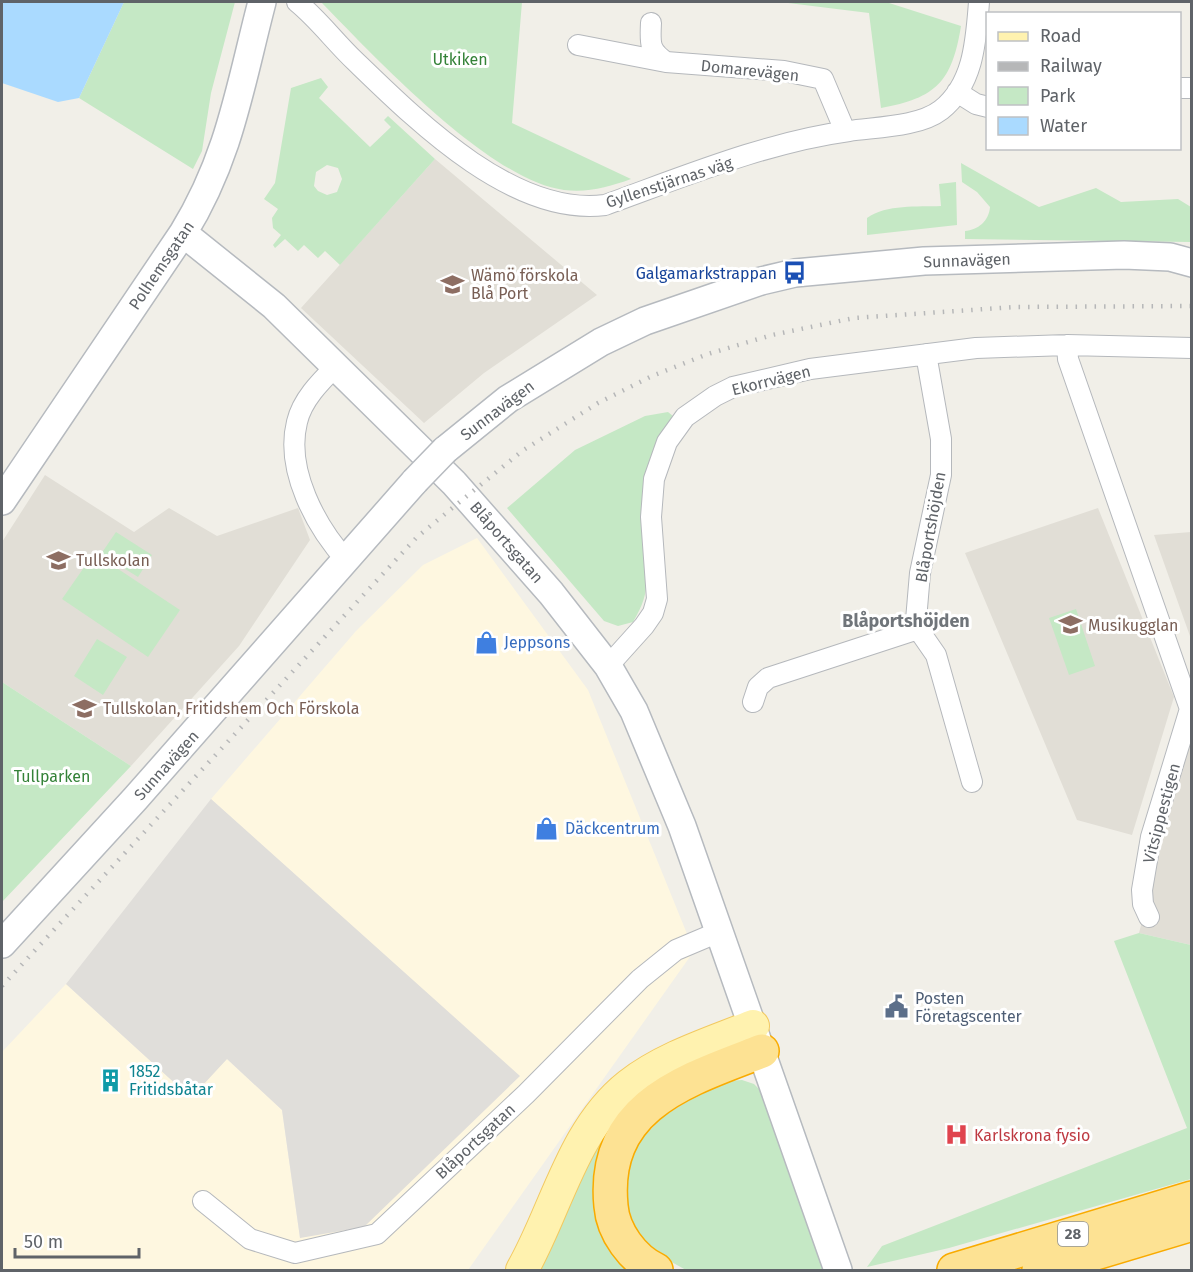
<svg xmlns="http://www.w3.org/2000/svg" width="1193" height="1272" font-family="'Fira Sans',sans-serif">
	<rect width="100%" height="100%" fill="#f1efe8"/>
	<!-- commercial -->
	<path fill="#fef7e0" d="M477 538 588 690 694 951 468 1270H2V1052L66 984 190 1097 227 1059 282 1110 300 1238 519 1076 211 799 356 631 423 565Z"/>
	<!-- industrial -->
	<path fill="#e0deda" d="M211 799 520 1076 364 1227 300 1238 282 1110 227 1059 191 1098 66 984Z"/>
	<!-- education -->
	<path fill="#e1ded6" d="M435 159 597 295 484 373 424 423 301 308Z
		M45 475 134 532 169 508 217 536 298 508 310 540 239 646 131 766 2 682V542Z
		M1098 508 1174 697 1132 835 1077 820 965 553Z
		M1191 532H1192L1191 639 1154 535Z
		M1191 729V945L1139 933Z"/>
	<!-- green -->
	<path fill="#c5e8c5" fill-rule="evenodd" d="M124 2H235L211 93 202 151 193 169 79 98Z
		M321 2H522L512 123 631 179C609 187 588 193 564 190 490 181 373 55 321 2Z
		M780 2H886L961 26C952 82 936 98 881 108L869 13Z
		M321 78 328 87 319 98 370 147 391 127 384 120 388 116 435 159 340 265 325 251 318 258 304 245 298 251 285 239 275 248 273 245 281 235 273 228 272 218 278 209 264 199 275 183 291 88ZM327 165 338 168 342 179 337 192 327 195 318 191 314 186 316 172Z
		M961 163 1039 207 1096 188 1121 202 1178 199 1191 207V242L965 239V231C978 230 989 221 990 207L977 192 962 182Z
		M956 182 957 225 867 235V218C887 204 917 207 941 206L939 184Z
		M668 412 673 416C641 459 639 499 644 552 647 583 650 593 633 622L618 626 604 621 507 508 575 450 645 416Z
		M116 532 152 555 138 577 101 554Z
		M94 553 180 610 148 657 62 599Z
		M1076 609 1095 666 1069 675 1049 618Z
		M97 639 127 657 103 695 74 676Z
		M2 682 131 766 2 902Z
		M1139 933 1191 945V1179L949 1248 867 1267 882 1246 1187 1128 1114 941Z
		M692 1068C679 1084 597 1175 595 1185 589 1221 611 1245 632 1270H532L596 1134Z
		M742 1080 754 1084 762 1092 823 1270H686L648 1249 624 1212 629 1158 642 1138 664 1116 699 1094 729 1081Z"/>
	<!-- water -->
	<path fill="#aadaff" d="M2 2H124L79 98 58 102 2 83Z"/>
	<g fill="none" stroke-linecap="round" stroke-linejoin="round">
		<defs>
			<path id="street" d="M297 2C318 19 335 42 355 61 416 120 513 217 605 205 683 177 767 142 849 131 876 127 919 127 941 110 974 84 976 40 979 2
				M651 23C650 44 649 50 666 62L784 71 823 79 845 131
				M578 45 666 62
				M1180 88H1192
				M957 92 976 104 988 107
				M1067 345 1068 359 1190 709 1151 837 1142 890 1143 904 1149 917
				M926 354 941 439V475L920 573 916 620 918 629 936 655 972 782
				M336 366C320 382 302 400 297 422 285 470 316 527 347 561
				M608 666 644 626 653 613 657 599 651 517 654 479 667 442 685 417 715 396 733 387 810 369 976 348 1067 345 1192 348
				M753 702 758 687 768 678 918 629
				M203 1201 250 1239 295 1253 377 1234 526 1094 640 979 676 950 721 931"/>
			<path id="secondary" d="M183 233 274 306 454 483 551 593 608 666 634 711 682 826 838 1270
				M445 450 508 399 601 342 645 321 761 281 795 273 924 261 1124 255 1170 257 1192 263
				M2 501 183 233C230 157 240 86 262 2
				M2 944 135 799 415 481"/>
			<path id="primary" d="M522 1270C556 1211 572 1130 629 1085 665 1057 711 1043 753 1026"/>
			<path id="highway" d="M656 1270C633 1259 613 1232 611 1206 601 1105 687 1080 762 1051
				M954 1270 1192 1198
				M1039 1270 1192 1224"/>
		</defs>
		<!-- street casing -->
		<use href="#street" stroke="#b5b8bc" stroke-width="22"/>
		<!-- secondary casing -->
		<use href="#secondary" stroke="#b6babf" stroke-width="30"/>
		<!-- primary casing -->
		<use href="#primary" stroke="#f2c960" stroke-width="34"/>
		<!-- highway casing -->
		<use href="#highway" stroke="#f9ab00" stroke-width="36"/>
		<!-- street -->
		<use href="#street" stroke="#fff" stroke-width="20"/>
		<!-- secondary -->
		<use href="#secondary" stroke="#fff" stroke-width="27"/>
		<!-- primary -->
		<use href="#primary" stroke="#fff2af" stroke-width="32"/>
		<!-- highway -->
		<use href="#highway" stroke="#fde293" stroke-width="33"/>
		<!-- rail -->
		<path stroke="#b6b7b8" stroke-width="4.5" stroke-dasharray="1.5 8" stroke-linecap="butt" d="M2 986 417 537 522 451 598 403 652 376 708 354 772 335 854 318 1015 307 1192 306"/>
		<defs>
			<path id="secondary-bridge" d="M415 481 445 450"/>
		</defs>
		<!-- secondary-bridge casing -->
		<use href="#secondary-bridge" stroke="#b6babf" stroke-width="30" stroke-linecap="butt"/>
		<!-- secondary-bridge -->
		<use href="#secondary-bridge" stroke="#fff" stroke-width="27"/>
	</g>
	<!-- icons -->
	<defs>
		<symbol id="bus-bare" viewBox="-9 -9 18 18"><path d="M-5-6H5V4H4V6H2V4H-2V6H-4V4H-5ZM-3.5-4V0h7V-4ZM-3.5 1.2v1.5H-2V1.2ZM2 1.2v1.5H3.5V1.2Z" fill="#1a4fb4" stroke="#fff" stroke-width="2.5" paint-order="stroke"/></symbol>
		<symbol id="school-bare" viewBox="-9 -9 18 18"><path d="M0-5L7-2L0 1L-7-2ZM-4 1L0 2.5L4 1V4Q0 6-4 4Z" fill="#8d6e63" stroke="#fff" stroke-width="2.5" paint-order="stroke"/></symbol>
		<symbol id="shop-bare" viewBox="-9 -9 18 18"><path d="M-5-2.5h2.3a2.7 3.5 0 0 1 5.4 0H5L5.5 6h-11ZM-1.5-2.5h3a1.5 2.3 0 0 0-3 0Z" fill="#3f7fe0" stroke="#fff" stroke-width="2.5" paint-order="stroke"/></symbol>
		<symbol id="civic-bare" viewBox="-9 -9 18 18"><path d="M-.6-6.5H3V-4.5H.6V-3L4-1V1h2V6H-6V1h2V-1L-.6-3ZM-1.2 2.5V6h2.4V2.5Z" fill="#5c6f8a" stroke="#fff" stroke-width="2.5" paint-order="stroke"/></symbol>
		<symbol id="building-bare" viewBox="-9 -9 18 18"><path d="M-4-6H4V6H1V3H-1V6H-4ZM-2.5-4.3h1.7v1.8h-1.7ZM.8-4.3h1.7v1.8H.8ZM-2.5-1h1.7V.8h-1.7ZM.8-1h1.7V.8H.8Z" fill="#0f9aa8" stroke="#fff" stroke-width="2.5" paint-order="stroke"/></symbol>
		<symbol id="hospital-bare" viewBox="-9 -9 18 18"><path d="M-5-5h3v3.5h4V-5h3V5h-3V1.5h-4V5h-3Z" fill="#e0444e" stroke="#fff" stroke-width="2.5" paint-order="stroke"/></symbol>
	</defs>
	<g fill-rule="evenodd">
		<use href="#bus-bare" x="778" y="256" width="33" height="33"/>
		<use href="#school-bare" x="436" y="268" width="33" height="33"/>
		<use href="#school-bare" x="42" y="544" width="33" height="33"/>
		<use href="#school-bare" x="1054" y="608" width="33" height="33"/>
		<use href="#shop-bare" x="470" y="626" width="33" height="33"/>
		<use href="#school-bare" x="68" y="692" width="33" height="33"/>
		<use href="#shop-bare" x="530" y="812" width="33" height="33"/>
		<use href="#civic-bare" x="880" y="990" width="33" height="33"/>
		<use href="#building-bare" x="94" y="1064" width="33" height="33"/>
		<use href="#hospital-bare" x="940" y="1118" width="33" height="33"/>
	</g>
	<g text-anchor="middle" stroke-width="6" stroke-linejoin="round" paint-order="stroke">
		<!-- shield labels -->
		<rect fill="#fff" stroke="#8f9295" stroke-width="1.5" x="1058" y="1222" width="30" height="24" rx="4.5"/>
		<g font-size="15" font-weight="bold" fill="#5f6368">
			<text x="1073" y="1239">28</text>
		</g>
		<!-- park labels -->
		<g font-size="16" fill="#348238" stroke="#fff">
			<text x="460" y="65">Utkiken</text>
			<text x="52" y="782">Tullparken</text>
		</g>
		<!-- street labels -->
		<g font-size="16" fill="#5f6368" stroke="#fff">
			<text transform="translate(750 70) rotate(6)" y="6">Domarevägen</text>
			<text transform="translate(669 182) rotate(-18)" y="6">Gyllenstjärnas väg</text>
			<text transform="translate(967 260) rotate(-2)" y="6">Sunnavägen</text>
			<text transform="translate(161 265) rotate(-56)" y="6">Polhemsgatan</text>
			<text transform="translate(771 380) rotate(-14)" y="6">Ekorrvägen</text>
			<text transform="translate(497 410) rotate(-37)" y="6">Sunnavägen</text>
			<text transform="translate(930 527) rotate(-80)" y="6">Blåportshöjden</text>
			<text transform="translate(507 542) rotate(49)" y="6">Blåportsgatan</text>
			<text transform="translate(166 765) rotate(-48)" y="6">Sunnavägen</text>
			<text transform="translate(1161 813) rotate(-75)" y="6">Vitsippestigen</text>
			<text transform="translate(475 1141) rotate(-43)" y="6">Blåportsgatan</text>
		</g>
		<!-- transit labels -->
		<g font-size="16" fill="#164399" stroke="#fff" text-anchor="end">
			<text x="777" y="279">Galgamarkstrappan</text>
		</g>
		<!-- education labels -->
		<g font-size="16" fill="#785e54" stroke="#fff" text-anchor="start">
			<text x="471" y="281">Wämö förskola<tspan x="471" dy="18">Blå Port</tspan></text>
			<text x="76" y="566">Tullskolan</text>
			<text x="1088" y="631">Musikugglan</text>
			<text x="103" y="714">Tullskolan, Fritidshem Och Förskola</text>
		</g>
		<!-- shop labels -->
		<g font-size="16" fill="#366cbe" stroke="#fff" text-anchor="start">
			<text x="504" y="648">Jeppsons</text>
			<text x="565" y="834">Däckcentrum</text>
		</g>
		<!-- service labels -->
		<g font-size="16" fill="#4e5e75" stroke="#fff" text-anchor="start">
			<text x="915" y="1004">Posten<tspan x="915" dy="18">Företagscenter</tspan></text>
		</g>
		<!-- culture labels -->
		<g font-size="16" fill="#0d838f" stroke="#fff" text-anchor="start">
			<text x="129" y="1077">1852<tspan x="129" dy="18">Fritidsbåtar</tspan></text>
		</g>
		<!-- health labels -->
		<g font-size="16" fill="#be3a42" stroke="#fff" text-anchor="start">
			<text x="974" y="1141">Karlskrona fysio</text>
		</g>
		<!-- neighbourhood labels -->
		<g font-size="18" font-weight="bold" fill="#70757a" stroke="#fff">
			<text x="906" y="627">Blåportshöjden</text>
		</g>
	</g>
	<!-- border -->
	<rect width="1193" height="1272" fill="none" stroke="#5f6368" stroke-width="6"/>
	<!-- legend -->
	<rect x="986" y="12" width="195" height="138" fill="#ffffff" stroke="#bfc1c3" stroke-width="1.5"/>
	<rect x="998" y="32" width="30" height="9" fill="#fff2af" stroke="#bfc1c3" stroke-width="1.5"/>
	<text x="1040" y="42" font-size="18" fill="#5f6368">Road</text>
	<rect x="998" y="62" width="30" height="9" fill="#b6b7b8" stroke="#bfc1c3" stroke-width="1.5"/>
	<text x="1040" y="72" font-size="18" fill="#5f6368">Railway</text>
	<rect x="998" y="87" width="30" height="18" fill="#c5e8c5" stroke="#bfc1c3" stroke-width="1.5"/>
	<text x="1040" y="102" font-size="18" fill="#5f6368">Park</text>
	<rect x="998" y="117" width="30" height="18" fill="#aadaff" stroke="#bfc1c3" stroke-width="1.5"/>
	<text x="1040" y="132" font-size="18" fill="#5f6368">Water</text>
	<!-- scale -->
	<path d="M15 1248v9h124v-9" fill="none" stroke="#5f6368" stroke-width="3"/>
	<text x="24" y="1248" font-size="18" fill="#5f6368" stroke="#ffffff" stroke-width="4.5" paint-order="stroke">50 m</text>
</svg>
